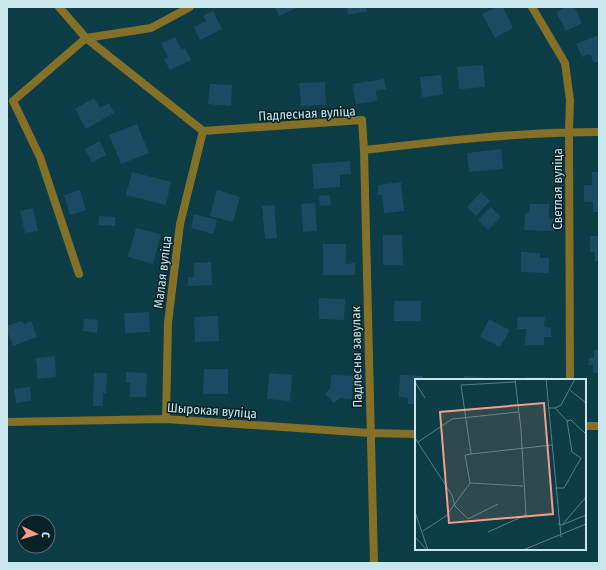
<svg xmlns="http://www.w3.org/2000/svg" width="606" height="570" font-family="'Fira Sans Condensed',sans-serif">
	<rect width="100%" height="100%" fill="#0c3c45"/>
	<!-- building -->
	<path fill="#1b4b62" d="M275 7H299L279 16Z
		M347 7H366L367 11 348 15Z
		M496 7H503L513 28 495 38 482 14Z
		M566 7H574L582 23 566 31 556 12Z
		M213 11 222 29 200 40 194 27 206 21 203 16Z
		M599 35V61L594 63 590 54 582 57 576 44Z
		M175 37 181 49 185 48 191 60 170 70 164 59 168 57 161 43Z
		M483 65 485 87 459 89 457 67Z
		M441 75 443 95 422 97 420 77Z
		M384 79 386 89 376 91 377 101 356 104 352 84Z
		M325 82 326 105 301 106 299 83Z
		M210 84 232 85 231 106 208 104Z
		M94 98 100 108 109 103 114 113 86 129 75 109Z
		M137 124 149 153 121 164 109 135Z
		M100 141 106 155 92 162 85 149Z
		M501 149 503 169 469 172 467 153Z
		M350 161 351 174 340 175V187L314 189 312 164Z
		M132 172 171 182 166 205 126 195Z
		M592 172H599V212H593V202H584V185H592Z
		M401 182 404 211 384 213 382 195H378V185Z
		M80 190 86 210 70 215 64 195Z
		M217 190 240 197 233 222 210 216Z
		M481 192 490 201 476 216 467 207Z
		M330 195 331 205 320 206 319 196Z
		M315 203 317 231 303 232 301 204Z
		M530 204H549V219H555L554 231 524 230 525 213H529Z
		M274 205 277 238 265 239 262 206Z
		M491 207 501 217 488 230 478 220Z
		M33 208 38 231 25 233 20 211Z
		M194 214 217 220 213 234 191 228Z
		M99 216 115 217V226L98 225Z
		M136 228 161 234 153 264 128 257Z
		M383 235H402L403 265H383Z
		M590 236H599V261H595V252H590Z
		M323 244H346V264L355 263V275H323Z
		M521 252 540 253V258H549V273L521 272Z
		M211 262 212 285 188 286V277H194V263Z
		M319 298 345 299 344 320 319 319Z
		M394 301H421V321H394Z
		M149 312 150 332 125 333 124 313Z
		M218 316 219 341 195 342 194 317Z
		M518 317H545L544 327 551 328V337H544V345H525L526 329H517Z
		M84 319 98 320 97 333 83 331Z
		M489 319 510 330 500 347 480 337Z
		M22 321 24 324 31 321 37 337 13 346 7 331V326Z
		M594 350H599V373H593V365H588L589 358H594Z
		M55 356 56 377 38 379 36 358Z
		M204 369H228V394H203Z
		M126 372 147 373 146 397H130V383H126Z
		M94 373H107L106 393H103V406H93Z
		M269 373 292 375 290 401 267 399Z
		M331 375 356 376V387H352V399L340 398 334 403 325 394 330 389Z
		M400 375 423 376V380H416V404H408V398L399 397Z
		M464 376 483 377V380H464Z
		M526 377H547V380H526Z
		M30 387 31 401 16 403 14 389Z"/>
	<g fill="none" stroke-linecap="round" stroke-linejoin="round">
		<!-- minor -->
		<path stroke="#857027" stroke-width="8" d="M59 7 86 38 203 131 362 120 364 150C442 141 520 132 599 132
			M532 7 565 63 570 100 569 132 570 380
			M364 150 374 563
			M79 274 40 157 13 101 86 38 151 28 190 7
			M166 419 168 323 180 224 203 131
			M7 422 166 419 370 433 416 434
			M585 426H599"/>
	</g>
	<g text-anchor="middle" stroke-width="3" stroke-linejoin="round" paint-order="stroke">
		<!-- street labels -->
		<g font-size="13" fill="#c8e5ec" stroke="#072126">
			<text transform="translate(307 113) rotate(-3)" y="5">Падлесная вуліца</text>
			<text transform="translate(557 189) rotate(-90)" y="5">Светлая вуліца</text>
			<text transform="translate(162 272) rotate(-83)" y="5">Малая вуліца</text>
			<text transform="translate(356 357) rotate(-91)" y="5">Падлесны завулак</text>
			<text transform="translate(212 410) rotate(4)" y="5">Шырокая вуліца</text>
		</g>
	</g>
	<!-- overview -->
	<g transform="translate(415 379)">
		<rect width="171" height="171" fill="#0c3c45"/>
		<path fill="none" stroke="#578088" stroke-width="1" d="M131 0 146 158M0 3 10 19M155 11 171 24M134 29H140L152 42 156 41 171 55M140 29 146 26 160 0M0 59 37 116 40 127 53 140 83 125M3 63 37 40 103 33M56 75 137 66M55 104 108 107M140 109H149L166 79 157 73 152 42M0 133 13 171M143 145 147 146 171 118M147 146 171 136M8 152 31 137 55 104 50 76 56 75 46 6 100 3M73 153 111 136 106 51 100 0M0 158 12 171M108 171 171 145"/>
		<path fill="#f49d8b" fill-opacity="0.15" stroke="#f49d8b" stroke-width="2" d="M129 24 138 135 34 144 25 33Z"/>
		<rect width="171" height="171" fill="none" stroke="#c8e5ec" stroke-width="2"/>
	</g>
	<!-- border -->
	<rect width="606" height="570" fill="none" stroke="#c8e5ec" stroke-width="16"/>
	<!-- north arrow -->
	<g transform="translate(36 534) rotate(95)"><circle r="19" fill="#072126" stroke="#546f75"/>
	<path d="M0-3L7 15L0 10L-7 15Z" fill="#f49d8b"/>
	<text y="-6" font-size="11" font-weight="bold" text-anchor="middle" fill="#c8e5ec">С</text>
	</g>
</svg>
